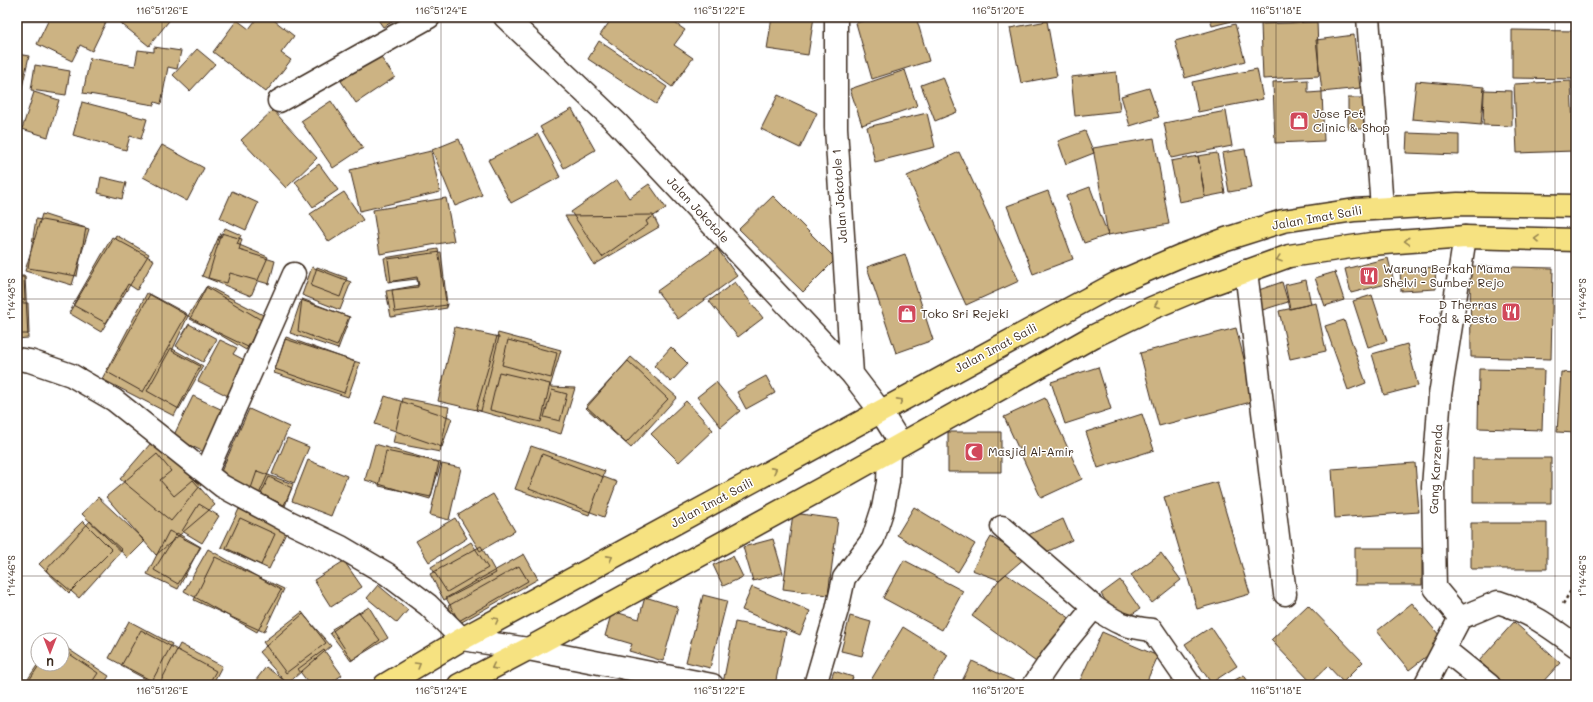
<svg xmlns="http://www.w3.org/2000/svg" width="1593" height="702" font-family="Mali,sans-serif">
	<rect width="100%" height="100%" fill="#fff"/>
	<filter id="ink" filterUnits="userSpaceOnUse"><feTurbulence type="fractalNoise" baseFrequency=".025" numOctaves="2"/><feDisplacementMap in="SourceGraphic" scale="8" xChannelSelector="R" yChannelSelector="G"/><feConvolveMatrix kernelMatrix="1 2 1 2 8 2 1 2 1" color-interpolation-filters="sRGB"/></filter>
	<g filter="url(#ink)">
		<!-- building -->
		<path fill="#ccb383" stroke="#3b2a1e" d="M50 17H96L106 22 92 51 80 45 72 61 37 44Z
			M113 17H172L149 46Z
			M258 17H270L294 36 281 53 291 60 266 92 213 52 237 20 249 29Z
			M376 17H388L392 22 383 27Z
			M613 17H666L685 30 674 45 693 58 672 87 600 35Z
			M772 17H814L808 55 767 49Z
			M875 17H916L929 61 872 79 856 23Z
			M966 17H1013L1014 19 966 21Z
			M1210 17H1248L1212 26Z
			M1047 21 1057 76 1021 83 1010 28Z
			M1317 22 1319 76 1263 79 1261 24Z
			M1235 24 1245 61 1185 78 1175 41Z
			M1512 30 1576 31V79L1512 78Z
			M1354 35 1360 88 1322 92 1316 40Z
			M599 41 667 87 656 104 588 59Z
			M154 47 181 51 177 69 168 67 161 104 155 102 154 105 83 93 90 58 135 66 138 50 154 52Z
			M197 49 215 64 190 91 173 75Z
			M17 54 29 56 17 110Z
			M379 55 395 77 356 103 341 81Z
			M35 65 70 71 66 95 31 90Z
			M1257 69 1263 99 1198 112 1192 82Z
			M905 70 917 106 862 125 850 89Z
			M1116 72 1120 111 1075 116 1071 77Z
			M943 77 957 112 935 121 921 85Z
			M1308 80V93L1322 92 1324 141 1275 143 1273 82Z
			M1416 81 1484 87 1481 125 1412 119Z
			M1571 81 1574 151 1517 153 1514 84Z
			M1149 88 1159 117 1130 126 1121 96Z
			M1484 90 1512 91V126L1483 125Z
			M34 92 59 100 48 137 22 129Z
			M778 95 817 113 800 148 761 129Z
			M1348 98H1368L1369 129H1348Z
			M331 101 363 148 333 168 301 121Z
			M82 102 147 119 141 139 130 136 126 150 73 135Z
			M572 109 595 150 564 168 540 127Z
			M273 110 317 158 286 188 241 140Z
			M1226 111 1232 146 1171 158 1164 123Z
			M927 113 935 147 875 162 867 127Z
			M1085 131 1094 153 1066 164 1058 141Z
			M1407 133 1459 135V155L1406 153Z
			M538 134 560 177 511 203 488 160Z
			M1154 138 1169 224 1108 235 1093 148Z
			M459 139 482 195 455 206 432 150Z
			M162 145 204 168 187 201 143 177Z
			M1245 149 1252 188 1229 192 1222 153Z
			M431 151 440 192 360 211 350 170Z
			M959 152 1019 281 966 305 907 176Z
			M1217 153 1225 193 1205 197 1198 156Z
			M1198 156 1205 197 1179 202 1171 161Z
			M319 164 338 190 313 207 295 182Z
			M101 177 126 183 122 199 98 193Z
			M617 180 629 198 649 184 666 208 646 221 648 225 602 257 571 212Z
			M1090 187 1108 235 1084 243 1066 196Z
			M232 191 258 203 246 230 220 218Z
			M1048 191 1073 259 1033 274 1007 206Z
			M344 192 363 220 329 242 310 214Z
			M773 196 836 259 803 292 739 229Z
			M446 198 454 241 380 254 373 210Z
			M42 214 89 229 72 285 25 271Z
			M653 215 659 227 594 265 565 216Z
			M36 219 86 228 77 276 28 268Z
			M225 228 241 235 237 244 268 257 251 296 202 276 219 236 221 237Z
			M221 233 242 239 239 250 275 261 269 284 230 273 227 283 208 278Z
			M116 235 149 254 101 332 69 313Z
			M112 237 154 260 137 290 128 284 106 323 73 305Z
			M717 248 737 276 678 319 657 291Z
			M438 249 447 308 391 317 386 291 419 285 417 277 388 282 384 258Z
			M441 252 447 305 395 312 392 290 418 287 417 279 391 282 388 259Z
			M905 254 933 340 896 353 867 267Z
			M1388 258 1394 282 1351 293 1345 269Z
			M1470 266 1553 268 1551 359 1471 357Z
			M312 267 351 282 340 310 302 295Z
			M317 267 347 278 340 297 311 286Z
			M1435 267 1436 289 1401 291 1400 269Z
			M1335 272 1344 300 1325 306 1315 278Z
			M17 276H25L28 338 17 339Z
			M17 277H24L25 300H17Z
			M1306 280 1311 304 1290 309 1285 285Z
			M735 282 763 318 738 337 709 301Z
			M1282 282 1288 302 1256 312 1250 293Z
			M207 286 269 318 252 349 190 319Z
			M206 287 263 321 246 350 188 316Z
			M147 293 188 316 172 351 200 366 174 416 102 379Z
			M150 294 187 314 143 392 107 372Z
			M1372 295 1387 341 1368 347 1353 301Z
			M302 299 349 317 337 346 298 331Z
			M301 300 350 317 338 349 290 333Z
			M17 303H28L29 334H17Z
			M1316 303 1326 351 1290 359 1279 311Z
			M1344 320 1366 383 1348 390 1325 326Z
			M189 324 217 339 203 362 176 346Z
			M455 327 499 337 481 411 438 401Z
			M1236 328 1255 401 1159 426 1140 353Z
			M498 333 561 350 550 387 575 388 561 434 476 410Z
			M286 337 355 362 344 393 275 369Z
			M285 339 360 363 348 397 274 373Z
			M220 340 237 348 233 354 252 364 234 399 198 381Z
			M508 340 557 353 551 378 502 365Z
			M1407 344 1418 386 1384 395 1372 354Z
			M671 347 688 364 671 382 654 366Z
			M171 348 203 366 179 409 147 391Z
			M631 357 677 397 631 448 586 408Z
			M628 361 668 399 626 443 586 406Z
			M1098 367 1111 409 1065 424 1051 382Z
			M1479 369 1544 370 1542 430 1478 428Z
			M499 372 550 384 541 422 490 410Z
			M1561 372 1576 373V433L1557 432Z
			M766 376 775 393 746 409 737 392Z
			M716 382 740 411 721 427 697 397Z
			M552 390 567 394 560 421 544 417Z
			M193 396 229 413 208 454 173 437Z
			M385 396 452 418 442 447 375 424Z
			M403 398 449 407 440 452 393 443Z
			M1045 398 1082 479 1041 498 1004 417Z
			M686 401 713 430 679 462 651 434Z
			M249 409 289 427 259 494 219 476Z
			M1142 414 1154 450 1098 468 1086 432Z
			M948 432H1001V472H948Z
			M287 438 309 447 294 483 272 474Z
			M151 443 201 485 171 521 120 479Z
			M375 444 441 463 430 499 365 480Z
			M531 446 605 471 589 515 515 489Z
			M386 451 439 462 431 497 379 486Z
			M157 454 171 471 160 480 174 496 193 480 215 505 156 555 106 497Z
			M542 454 617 482 604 517 529 489Z
			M1473 458H1551V503H1473Z
			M308 460 347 476 331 516 292 501Z
			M1415 463 1419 512 1335 518 1332 469Z
			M442 464 461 468 449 520 430 515Z
			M257 471 293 484 284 509 248 497Z
			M269 477 292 488 284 505 261 494Z
			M1217 482 1250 594 1197 609 1164 497Z
			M493 494 515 531 480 551 458 515Z
			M98 497 145 541 128 558 82 514Z
			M199 504 219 516 202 543 182 531Z
			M914 507 975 544 958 572 897 535Z
			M239 509 287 531 269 569 221 547Z
			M793 513 838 519 828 595 783 589Z
			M240 518 275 534 261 565 226 548Z
			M455 518 467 538 429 562 416 541Z
			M1063 519 1072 540 1038 556 1028 535Z
			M83 521 112 550 69 593 39 564Z
			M90 521 122 550 79 598 46 570Z
			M1471 523H1547V569H1471Z
			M169 531 200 547 178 589 147 574Z
			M177 533 201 547 178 584 154 570Z
			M991 537 1026 557 999 580 972 570Z
			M773 539 783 573 753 581 743 547Z
			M471 542 488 568 447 592 431 567Z
			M481 546 496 573 444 600 430 574Z
			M1355 548H1422V585H1355Z
			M208 549 281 590 257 632 184 591Z
			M1161 553 1181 580 1152 603 1131 575Z
			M524 554 538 579 460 623 446 598Z
			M733 556 743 577 723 586 713 565Z
			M215 557 284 589 264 632 194 600Z
			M904 560 963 591 942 630 883 598Z
			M344 561 362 587 331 607 314 580Z
			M519 566 528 581 457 622 448 606Z
			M1006 574 1071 619 1039 664 972 616 999 580Z
			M1120 580 1140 609 1120 622 1101 594Z
			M378 585 408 610 397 623 367 598Z
			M752 587 810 611 800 635 742 610Z
			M703 595 727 601 710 668 686 662Z
			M645 597 678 607 663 661 629 651 632 644 605 636 612 611 639 619Z
			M1412 603 1445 642 1409 670 1377 631Z
			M1308 605 1363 662 1343 682 1328 666 1311 682 1271 640Z
			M369 607 388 638 352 660 332 629Z
			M302 612 326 643 286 673 263 642Z
			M359 612 380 640 351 661 330 633Z
			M303 614 331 646 287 684 259 652Z
			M850 616 871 622 862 656 841 651Z
			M129 621 172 644 152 681 109 658Z
			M735 622 786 632 775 685H735L723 683Z
			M1514 622 1560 663 1540 685H1506L1479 661Z
			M903 627 948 655 930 685H868Z
			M1211 627 1237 666 1211 683 1185 644Z
			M141 630 216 671 208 685H157L121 666Z
			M1102 632 1158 656 1145 685H1078Z
			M180 644 222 666 212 685H163L160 683Z
			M62 645 109 676 103 685H26L40 664H62Z
			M62 649 98 673 90 685H24L38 664H62Z
			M324 650 342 675 328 685H310L298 669Z
			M972 661 1015 681 1012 685H960Z
			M266 667 285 681 282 685H252Z
			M834 671 853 677 850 685H829Z
			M1244 675 1250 685H1226Z"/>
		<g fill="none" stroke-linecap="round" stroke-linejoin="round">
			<defs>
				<path id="minor" d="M505 17 617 123 852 374 881 412 901 444
					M836 17V128L852 374
					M1368 17 1382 208
					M279 101 429 17
					M1246 271 1285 594
					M17 359 30 361 71 375 114 400 222 486 289 522 341 547 387 574 428 605 462 639 528 649 712 685
					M206 473 294 274
					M1002 527 1094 607C1116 623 1125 627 1152 630L1190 685
					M1460 618 1435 588 1433 487 1440 395 1465 237
					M1460 618 1498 602C1530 612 1549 626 1576 646
					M1444 649 1489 685
					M815 685 837 610 844 578 873 539 883 508 888 482 889 451
					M1034 685 1053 657 1094 607
					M1425 685 1460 618"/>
				<path id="major" d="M385 685 462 639 1117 283 1180 256 1226 239 1283 221 1355 210 1458 204 1576 206
					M459 685 528 649 834 482 1094 336 1152 308 1195 290 1289 256 1371 244 1465 237 1576 240"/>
			</defs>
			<!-- minor casing -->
			<use href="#minor" stroke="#3b2a1e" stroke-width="25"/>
			<!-- major casing -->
			<use href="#major" stroke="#3b2a1e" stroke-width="25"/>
			<!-- path -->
			<path stroke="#3b2a1e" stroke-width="2.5" stroke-dasharray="3 3" stroke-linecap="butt" d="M1563 604 1576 582"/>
			<!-- minor -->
			<use href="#minor" stroke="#fff" stroke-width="22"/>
			<!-- major -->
			<use href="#major" stroke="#f6e281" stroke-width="22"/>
		</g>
		<!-- one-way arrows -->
		<defs><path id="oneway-chevron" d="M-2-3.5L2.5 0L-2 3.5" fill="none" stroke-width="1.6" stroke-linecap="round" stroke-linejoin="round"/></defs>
		<g stroke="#988650">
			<use href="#oneway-chevron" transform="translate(1537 239) rotate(-178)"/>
			<use href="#oneway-chevron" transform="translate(1407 241) rotate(176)"/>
			<use href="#oneway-chevron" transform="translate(1279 259) rotate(161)"/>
			<use href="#oneway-chevron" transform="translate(1157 305) rotate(157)"/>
			<use href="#oneway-chevron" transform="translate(900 401) rotate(-29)"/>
			<use href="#oneway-chevron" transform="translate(774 470) rotate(-28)"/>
			<use href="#oneway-chevron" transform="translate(610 558) rotate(-28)"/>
			<use href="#oneway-chevron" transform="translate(496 620) rotate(-28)"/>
			<use href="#oneway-chevron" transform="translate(418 665) rotate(-31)"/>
			<use href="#oneway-chevron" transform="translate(494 667) rotate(153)"/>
		</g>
	</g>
	<!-- ticks -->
	<path fill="none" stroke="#3b2a1e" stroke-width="1" stroke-opacity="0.45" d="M162 17V685M441 17V685M719 17V685M998 17V685M1276 17V685M1555 17V685M17 23H1576M17 299H1576M17 576H1576"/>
	<!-- icons -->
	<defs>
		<symbol id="shop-square" viewBox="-11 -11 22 22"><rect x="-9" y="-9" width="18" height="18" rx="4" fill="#d1495b" stroke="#fff"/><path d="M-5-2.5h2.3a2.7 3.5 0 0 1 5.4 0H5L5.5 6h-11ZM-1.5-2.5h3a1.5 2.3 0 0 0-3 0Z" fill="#fff"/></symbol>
		<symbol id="restaurant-square" viewBox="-11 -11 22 22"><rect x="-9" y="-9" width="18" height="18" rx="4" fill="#d1495b" stroke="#fff"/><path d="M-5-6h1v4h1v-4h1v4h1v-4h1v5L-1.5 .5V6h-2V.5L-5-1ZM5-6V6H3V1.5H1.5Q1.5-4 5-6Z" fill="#fff"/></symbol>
		<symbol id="mosque-square" viewBox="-11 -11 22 22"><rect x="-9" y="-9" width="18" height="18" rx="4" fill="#d1495b" stroke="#fff"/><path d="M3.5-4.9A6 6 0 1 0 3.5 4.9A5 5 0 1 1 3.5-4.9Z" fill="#fff"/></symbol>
	</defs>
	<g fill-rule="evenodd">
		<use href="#shop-square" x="1288" y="110" width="22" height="22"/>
		<use href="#restaurant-square" x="1358" y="265" width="22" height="22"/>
		<use href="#restaurant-square" x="1500" y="301" width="22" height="22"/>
		<use href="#shop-square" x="896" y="303" width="22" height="22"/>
		<use href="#mosque-square" x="963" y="441" width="22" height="22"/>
	</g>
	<g text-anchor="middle" stroke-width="3" stroke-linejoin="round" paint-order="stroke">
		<!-- poi labels -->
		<g font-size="12" fill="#3b2a1e" stroke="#fff" text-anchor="start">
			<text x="1313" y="118">Jose Pet<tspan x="1313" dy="14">Clinic &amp; Shop</tspan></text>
			<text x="1383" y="273">Warung Berkah Mama<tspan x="1383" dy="14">Shelvi - Sumber Rejo</tspan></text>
			<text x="1497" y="309" text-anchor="end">D Therras<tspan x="1497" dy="14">Food &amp; Resto</tspan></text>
			<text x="921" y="318">Toko Sri Rejeki</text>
			<text x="988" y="456">Masjid Al-Amir</text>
		</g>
		<!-- street labels -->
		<g font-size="12" fill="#3b2a1e" stroke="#fff">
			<text transform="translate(840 196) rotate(-94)" y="4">Jalan Jokotole 1</text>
			<text transform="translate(698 210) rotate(47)" y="4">Jalan Jokotole</text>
			<text transform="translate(1317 218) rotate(-10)" y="4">Jalan Imat Saili</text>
			<text transform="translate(996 348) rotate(-28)" y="4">Jalan Imat Saili</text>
			<text transform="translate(1436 469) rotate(-87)" y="4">Gang Karzenda</text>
			<text transform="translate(712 503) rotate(-28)" y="4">Jalan Imat Saili</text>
		</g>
	</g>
	<!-- margin -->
	<rect width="1593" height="702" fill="none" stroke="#fff" stroke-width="44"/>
	<!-- north arrow -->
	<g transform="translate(50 652) rotate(180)"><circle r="19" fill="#ffffff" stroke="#b1aaa5"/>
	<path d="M0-3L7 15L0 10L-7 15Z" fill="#d1495b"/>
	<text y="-6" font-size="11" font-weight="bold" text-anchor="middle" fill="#3b2a1e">U</text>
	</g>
	<rect x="22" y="22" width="1549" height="658" fill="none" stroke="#3b2a1e" stroke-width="1.5"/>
	<g font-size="10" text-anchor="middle" fill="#3b2a1e">
		<text x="162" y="14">116°51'26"E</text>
		<text x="441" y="14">116°51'24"E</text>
		<text x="719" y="14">116°51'22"E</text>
		<text x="998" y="14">116°51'20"E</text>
		<text x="1276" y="14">116°51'18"E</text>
		<text transform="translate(1582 299) rotate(-90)" y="4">1°14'48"S</text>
		<text transform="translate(11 299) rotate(-90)" y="4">1°14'48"S</text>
		<text transform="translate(1582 576) rotate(-90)" y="4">1°14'46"S</text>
		<text transform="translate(11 576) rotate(-90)" y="4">1°14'46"S</text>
		<text x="162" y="694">116°51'26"E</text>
		<text x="441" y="694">116°51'24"E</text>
		<text x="719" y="694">116°51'22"E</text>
		<text x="998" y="694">116°51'20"E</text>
		<text x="1276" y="694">116°51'18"E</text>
	</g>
</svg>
